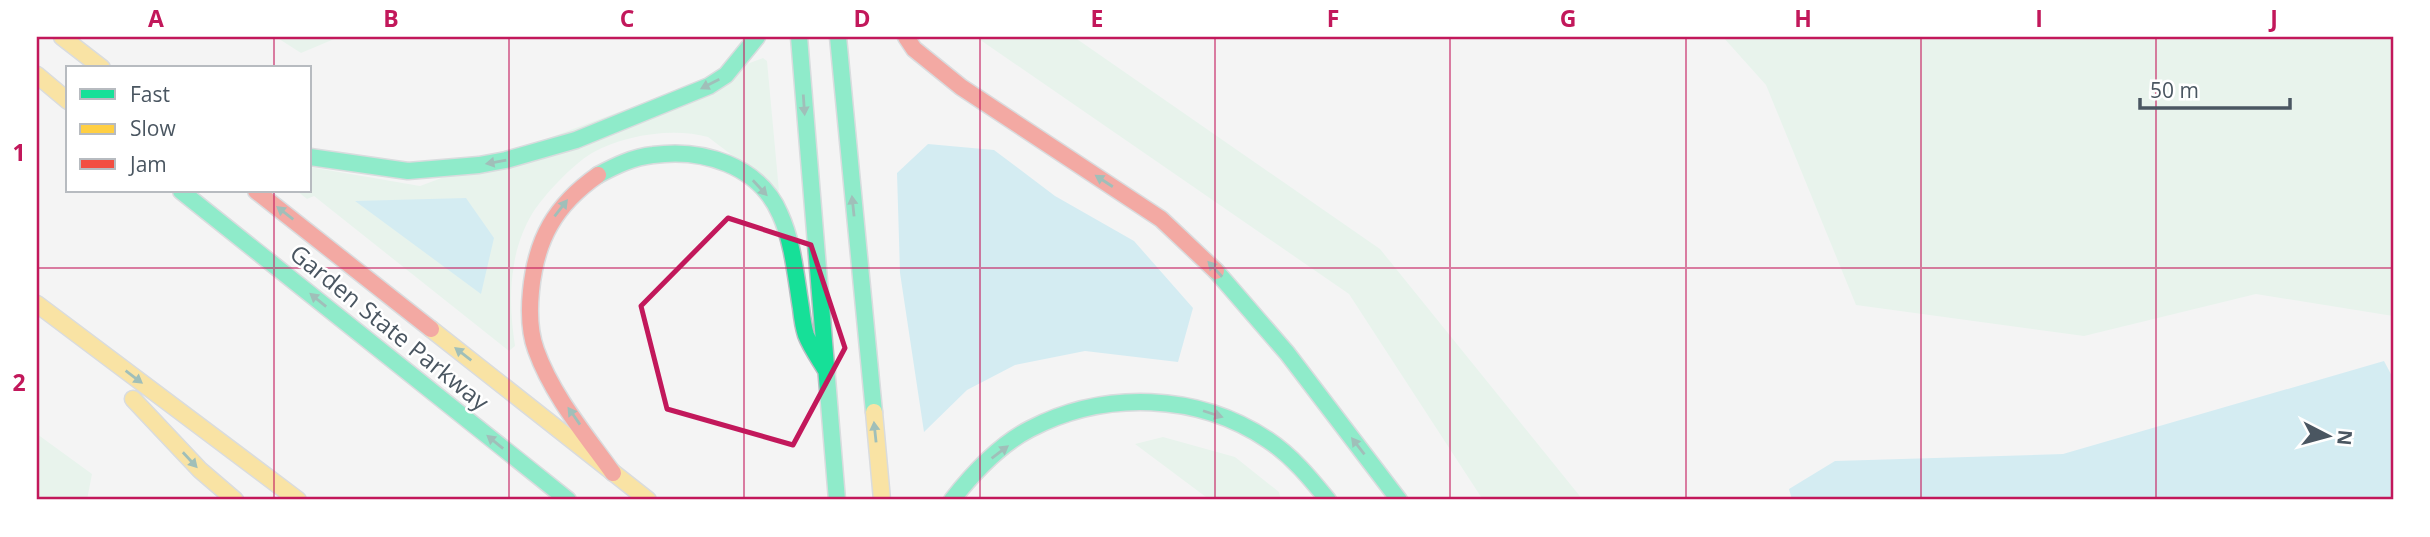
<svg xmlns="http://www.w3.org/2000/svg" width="2430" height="537" font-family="'Open Sans',sans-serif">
	<rect width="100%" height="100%" fill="#f4f4f4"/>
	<!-- green -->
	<path fill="#d9f2e3" d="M276 37H339L301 53Z
		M976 37H1074L1380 249 1583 500H1483L1349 294Z
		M1723 37H2393V316L2256 294 2084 336 1856 305 1766 85Z
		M763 58 767 61 779 191 708 137C673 127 624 135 592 153 572 165 544 195 532 214 523 229 516 249 514 265 509 293 511 318 515 346L509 351 314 196 307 199 297 191H310V167L420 186Z
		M37 434 92 474 87 500H37Z
		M1163 437 1235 457 1279 492 1281 500H1210L1135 444Z"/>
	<!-- water -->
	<path fill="#aee2f0" d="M928 144 994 150 1055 196 1134 241 1193 308 1178 362 1085 351 1015 365 967 390 924 432 900 273 897 173Z
		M466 198 494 238 481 294 355 201Z
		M2384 361 2393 378V500H1792L1789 489 1835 461 2063 454Z"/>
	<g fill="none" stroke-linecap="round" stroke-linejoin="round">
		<defs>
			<path id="fast" d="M799 37 837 500
				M838 37 874 412
				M310 157 408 171 479 165 506 160 576 140 709 86 726 75 757 37
				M598 175C615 166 633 157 653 155 702 148 759 165 780 214 793 242 796 278 801 308 802 317 803 326 806 335 811 348 820 360 827 372
				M181 191 568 500
				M1216 271 1287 353 1399 500
				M952 500C973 473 999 445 1030 429 1105 390 1198 393 1268 440 1292 456 1310 478 1328 500"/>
			<path id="slow" d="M62 37 102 68
				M37 75 68 101
				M37 304 298 500
				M431 329 648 500
				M133 399 200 470 235 500
				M874 412 882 500"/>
			<path id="jam" d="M906 37 914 49 961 87 1161 219 1216 271
				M598 175C555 205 536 239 531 291 529 311 529 331 536 350 552 395 585 434 613 473
				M256 191 431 329"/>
		</defs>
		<!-- fast casing -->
		<use href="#fast" stroke="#b9bec3" stroke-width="19"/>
		<!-- slow casing -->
		<use href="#slow" stroke="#b9bec3" stroke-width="19"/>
		<!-- jam casing -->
		<use href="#jam" stroke="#b9bec3" stroke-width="19"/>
		<!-- fast -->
		<use href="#fast" stroke="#16e098" stroke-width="16"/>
		<!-- slow -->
		<use href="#slow" stroke="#ffcf43" stroke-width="16"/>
		<!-- jam -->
		<use href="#jam" stroke="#f24e42" stroke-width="16"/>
	</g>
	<!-- one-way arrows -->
	<defs><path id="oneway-solid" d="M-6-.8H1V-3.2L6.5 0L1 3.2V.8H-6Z" transform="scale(1.75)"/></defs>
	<g fill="#3a7f72">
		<use href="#oneway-solid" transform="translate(710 84) rotate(153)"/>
		<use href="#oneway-solid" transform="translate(804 105) rotate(86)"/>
		<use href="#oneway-solid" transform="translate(496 162) rotate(170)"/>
		<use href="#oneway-solid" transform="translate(1104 181) rotate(-147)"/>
		<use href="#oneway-solid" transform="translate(760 188) rotate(47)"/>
		<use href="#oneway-solid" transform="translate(853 206) rotate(-96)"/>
		<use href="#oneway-solid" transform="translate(561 208) rotate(-52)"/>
		<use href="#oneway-solid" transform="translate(285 213) rotate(-142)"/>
		<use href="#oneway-solid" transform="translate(1215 269) rotate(-133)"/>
		<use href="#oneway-solid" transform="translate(318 300) rotate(-141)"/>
		<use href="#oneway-solid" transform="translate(463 354) rotate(-142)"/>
		<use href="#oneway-solid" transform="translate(134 377) rotate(37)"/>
		<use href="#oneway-solid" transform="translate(1213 414) rotate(18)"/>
		<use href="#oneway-solid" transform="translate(574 416) rotate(-125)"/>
		<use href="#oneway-solid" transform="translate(875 432) rotate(-96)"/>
		<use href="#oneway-solid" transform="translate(495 442) rotate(-141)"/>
		<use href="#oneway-solid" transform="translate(1358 446) rotate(-128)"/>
		<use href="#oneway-solid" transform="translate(1000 452) rotate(-37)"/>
		<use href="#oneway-solid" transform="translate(190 460) rotate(47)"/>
	</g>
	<!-- marked area -->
	<path d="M0 0H2430V537H0ZM728 218 811 245 845 348 793 445 667 409 641 306Z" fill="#f4f4f4" fill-opacity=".55" fill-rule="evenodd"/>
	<path fill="none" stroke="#c2185b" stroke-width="5" stroke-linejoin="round" d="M728 218 811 245 845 348 793 445 667 409 641 306Z"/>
	<!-- grid -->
	<path fill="none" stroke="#c2185b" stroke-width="2" stroke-opacity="0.55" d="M274 37V68M509 37V500M744 37V500M980 37V500M1215 37V500M1450 37V500M1686 37V500M1921 37V500M2156 37V500M274 191V500M37 268H2393"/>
	<g text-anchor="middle" stroke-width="5" stroke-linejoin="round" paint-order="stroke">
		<!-- street labels -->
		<g font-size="24" fill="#4a5661" stroke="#fff">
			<text transform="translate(389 328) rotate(39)" y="8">Garden State Parkway</text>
		</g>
	</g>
	<!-- border -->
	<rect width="2430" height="537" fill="none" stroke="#ffffff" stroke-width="77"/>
	<!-- legend -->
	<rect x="66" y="66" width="245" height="126" fill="#ffffff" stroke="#b7bbc0" stroke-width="2"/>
	<rect x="80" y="89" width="35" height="10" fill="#16e098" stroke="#b7bbc0" stroke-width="2"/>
	<text x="130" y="102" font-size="21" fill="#4a5661">Fast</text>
	<rect x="80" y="124" width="35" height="10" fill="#ffcf43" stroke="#b7bbc0" stroke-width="2"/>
	<text x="130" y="136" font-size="21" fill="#4a5661">Slow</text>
	<rect x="80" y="159" width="35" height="10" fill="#f24e42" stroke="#b7bbc0" stroke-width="2"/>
	<text x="130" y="172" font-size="21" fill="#4a5661">Jam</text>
	<!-- north arrow -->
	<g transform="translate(2328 436) rotate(96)" stroke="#ffffff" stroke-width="5" paint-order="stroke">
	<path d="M0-5L12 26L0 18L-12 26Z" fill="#4a5661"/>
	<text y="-10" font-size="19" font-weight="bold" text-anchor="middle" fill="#4a5661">N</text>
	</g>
	<!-- scale -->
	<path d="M2140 98v10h150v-10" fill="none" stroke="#4a5661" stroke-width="3.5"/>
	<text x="2150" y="98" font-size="21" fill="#4a5661" stroke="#ffffff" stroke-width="5" paint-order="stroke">50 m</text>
	<rect x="38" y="38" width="2354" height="460" fill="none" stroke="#c2185b" stroke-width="2.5"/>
	<g font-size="23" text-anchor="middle" font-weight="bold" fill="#c2185b">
		<text x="156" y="27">A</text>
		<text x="391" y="27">B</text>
		<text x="627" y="27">C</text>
		<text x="862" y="27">D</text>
		<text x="1097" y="27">E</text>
		<text x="1333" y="27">F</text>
		<text x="1568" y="27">G</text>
		<text x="1803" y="27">H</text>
		<text x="2039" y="27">I</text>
		<text x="2274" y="27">J</text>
		<text x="19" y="161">1</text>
		<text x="19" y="391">2</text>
	</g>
</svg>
